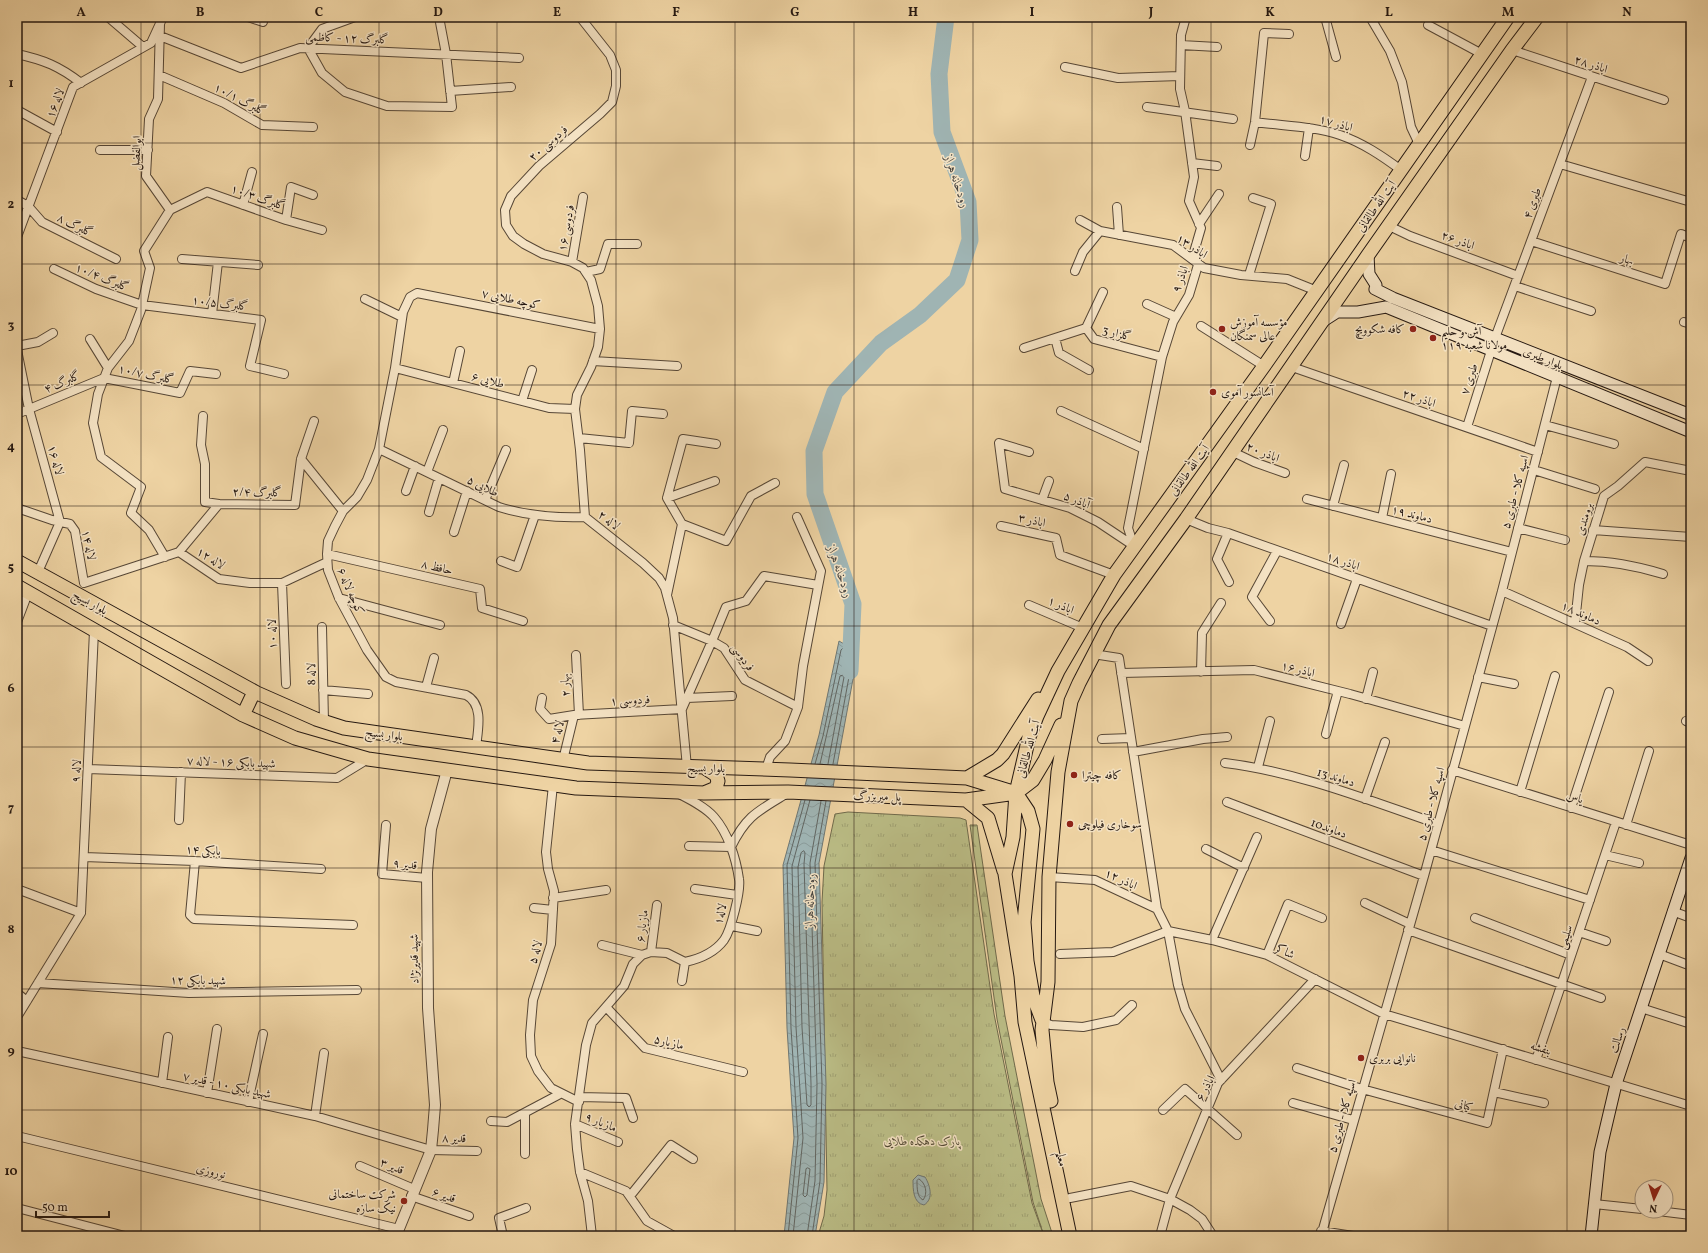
<svg xmlns="http://www.w3.org/2000/svg" width="1708" height="1253" font-family="Vollkorn,Amiri,serif">
	<defs>
		<pattern id="forest-firs" width="22" height="20" patternUnits="userSpaceOnUse"><rect width="22" height="20" fill="#babc85"/><path d="M5 1l3.5 6h-7zM16 11l3.5 6h-7z" fill="#a0a172"/></pattern>
		<pattern id="park-tufts" width="24" height="20" patternUnits="userSpaceOnUse"><rect width="24" height="20" fill="#babc85"/><path d="M3 7l-1-3M5 7V3M7 7l1-3M15 17l-1-3M17 17v-4M19 17l1-3" fill="none" stroke="#a0a172"/></pattern>
		<pattern id="water-waves" width="16" height="10" patternUnits="userSpaceOnUse"><rect width="16" height="10" fill="#9fb4b3"/><path d="M0 5q4-4 8 0t8 0" fill="none" stroke="#899a99"/></pattern>
	</defs>
	<rect width="100%" height="100%" fill="#eed3a3"/>
	<filter id="stains"><feTurbulence type="fractalNoise" baseFrequency=".005" numOctaves="4"/><feColorMatrix values="0 0 0 0 .2 0 0 0 0 .09 0 0 0 0 .02 0 0 0 .5 -.17"/></filter>
	<radialGradient id="worn" r=".72"><stop offset=".6" stop-color="#630" stop-opacity="0"/><stop offset="1" stop-color="#630" stop-opacity=".3"/></radialGradient>
	<!-- forest -->
	<path fill="url(#forest-firs)" stroke="#706a4b" d="M970 825H977L1005 1016 1041 1199 1053 1236H1044L1033 1202 997 1019Z"/>
	<!-- park -->
	<path fill="url(#park-tufts)" stroke="#706a4b" d="M848 812 960 818 966 820 994 1014 1032 1203 1044 1236H818L824 1216 827 1190 822 902 824 866 835 814Z"/>
	<!-- water -->
	<path fill="url(#water-waves)" stroke="#6e7672" d="M839 641 858 652 819 863 826 1084 824 1182 815 1236H784L794 1138 787 1028 783 865 819 735Z
		M918 1175 925 1177C930 1185 934 1199 924 1205 913 1203 913 1189 913 1180Z"/>
	<g fill="none" stroke-linecap="round" stroke-linejoin="round">
		<!-- shore -->
		<path stroke="#626662" stroke-width="1" d="M815 764 823 736 841 650 843 648 853 655 833 764
			M820 764 840 676 843 675 844 677 828 764
			M804 851 805 853 804 864 811 1084V1105L809 1107 807 1105 802 1027 798 867 801 853Z
			M808 1168 810 1169 807 1195 805 1197 803 1195 806 1169Z
			M919 1179C926 1183 928 1194 923 1200 917 1197 917 1188 917 1181Z
			M788 1236 798 1138 791 1028 787 865 805 800
			M793 1236 803 1138 796 1027 792 866 810 800
			M807 1236 815 1181 817 1084 810 863 821 801
			M812 1236 820 1181 822 1084 815 863 826 801"/>
		<!-- river -->
		<path stroke="#9fb4b3" stroke-width="17" d="M850 671 853 604 815 494 814 451 835 392 881 343 920 315 957 280 970 240 968 202 942 132 939 74 946 17"/>
		<defs>
			<path id="minor" d="M108 17 143 47
				M248 17 263 22
				M355 17 322 29 308 48 322 73 345 92 387 106 452 107 446 54 439 17
				M580 17 610 55 616 70V86L612 102 600 114 539 166 511 196 505 210 506 225 513 236 524 244 543 254 572 262 583 268 591 280 598 306 600 329 598 347 591 367 577 395 575 409 580 450 585 517
				M1325 17 1336 57
				M1370 17 1390 51 1402 82 1411 127 1419 144
				M160 24 158 99 149 119 146 176 170 210 144 251 150 268 141 310 129 341 108 368 98 394 93 423 101 457 141 487 131 513 149 530 165 557
				M1428 25 1482 54
				M160 36 241 68 300 48 519 58
				M1181 45 1217 47
				M1512 50 1664 100
				M17 54C44 60 59 66 81 83
				M1065 67 1118 78 1180 76
				M159 75 224 103 262 125 313 127
				M450 91 511 87
				M1147 107 1233 119
				M17 110 57 132
				M1255 122C1283 126 1313 126 1340 135 1363 143 1382 156 1401 170
				M1250 145 1255 122 1264 33 1289 34
				M100 150H148
				M1305 156 1309 128
				M1192 163 1217 166
				M1560 164 1691 202
				M17 200 28 206 42 222 116 259
				M243 205 252 172
				M1117 207 1119 235
				M170 210 207 192 286 220 291 187 313 195
				M286 220 322 230
				M1080 220 1100 231 1173 245 1204 268 1241 275 1287 279 1317 291
				M1199 224 1219 194
				M1389 226 1410 236 1518 276
				M17 237 73 87 151 43 163 17
				M1531 241 1665 284 1681 234 1691 238
				M182 259 258 265
				M572 262 583 197
				M54 269 96 289 142 305 261 320 250 366 284 374
				M1075 271 1083 252 1100 231
				M586 272 600 269 608 244H637
				M1249 275 1271 204 1253 198
				M1515 286 1591 311
				M1103 292 1086 328 1094 339 1162 357
				M365 299 402 317
				M1147 304 1176 317
				M212 314 218 262
				M1684 322 1691 324
				M1201 326 1264 366
				M1055 338 1059 353 1089 370
				M90 339 108 368
				M17 346 38 342 53 333
				M1024 348 1086 328
				M17 350 29 409 60 522 38 572
				M593 361 677 366
				M1292 367 1538 452
				M395 368 549 408 575 409
				M104 378 180 393 190 371 216 374
				M453 383 460 351
				M522 401 532 370
				M1061 411 1144 449
				M17 414 104 378
				M203 416 201 445 205 464V502L219 504
				M1545 425 1614 444
				M1467 427 1495 338 1592 77
				M579 438 629 443 632 411 663 414
				M379 449 499 507C528 516 556 518 585 517
				M1029 452 999 443 1005 489 1070 508 1098 522 1134 546
				M1233 452 1254 462 1285 473
				M301 459 343 511
				M1534 470 1595 489
				M427 472 443 430
				M406 491 415 466
				M667 498 715 481
				M1307 499 1512 552
				M485 500 506 450
				M1042 500 1049 481
				M1333 506 1344 465
				M17 508 52 520 70 524 75 531 84 583 179 552 219 579 250 583H282L327 562
				M429 512 439 478
				M585 517 643 563 659 578 665 588 673 618 687 767
				M1382 518 1391 474
				M1186 519 1208 528 1228 533 1492 626
				M682 524 667 498 683 439 716 444
				M1001 526 1056 538 1060 555 1114 575
				M1518 528 1565 540
				M1593 530 1691 537
				M454 532 467 491
				M1228 533 1217 559 1229 582
				M1134 546 1128 528 1162 357 1173 322 1189 295 1198 265 1194 252 1201 228 1189 201 1194 177 1185 111 1180 89 1181 35 1186 17
				M179 552 219 504 295 505 301 459 314 421
				M327 554 480 589 482 608 523 621
				M501 561 517 567 535 515
				M1584 561C1612 561 1637 566 1663 574
				M282 583 286 684
				M1502 591 1627 647 1648 661
				M667 595 682 524 726 541 751 496 775 483
				M339 598 440 625
				M1029 605 1083 628
				M1270 621 1252 597 1277 551
				M17 622 28 593
				M1575 623 1579 585 1584 561 1604 496 1618 486 1645 462 1691 471
				M1341 624 1357 579
				M322 627 324 722
				M1093 654 1119 658 1157 909
				M576 655 579 715
				M1201 672 1202 633 1221 603
				M1121 673 1254 670 1350 694 1465 726
				M1478 677 1514 684
				M426 687 434 658
				M323 690 368 694
				M542 698 540 709 549 719 574 715
				M687 698 732 696
				M1366 699 1373 672
				M798 707 745 680 724 648 712 641 726 607 746 601 764 576 818 585
				M1686 721 1691 723
				M1326 734 1338 691
				M1102 739 1131 738
				M476 747C478 730 484 704 466 695L396 682 386 677 367 650 339 598 328 570 327 554 328 541 335 526 343 511 357 497 367 480 379 449 395 368 403 312 410 297 417 293 600 329
				M1133 752 1203 739 1227 737
				M563 760 574 715 682 709 712 641 673 625
				M1225 763C1298 772 1368 800 1438 824
				M1258 767 1270 721
				M88 769 337 778 368 759
				M766 769 770 757 785 741 798 707 803 666 821 571 797 517
				M1452 770 1691 845
				M553 785 546 852 548 869 554 891 551 944 533 1000 530 1035 531 1056 538 1071 551 1088 579 1102
				M1520 792 1555 676
				M679 794C691 800 705 807 714 817 728 833 736 858 739 879 741 891 731 930 724 940 715 952 699 959 685 962
				M1365 799 1385 742
				M1227 802 1424 876
				M1571 808 1609 692
				M179 820 181 772
				M386 825 382 874 427 878
				M1626 825 1649 751
				M689 846 731 847
				M731 847C746 816 758 811 786 794
				M1206 849 1244 868
				M1431 850 1590 900
				M1605 855 1639 863
				M84 857 195 861 321 869
				M195 861 190 915 194 919 353 925
				M1049 877 1095 880 1157 909 1168 931 1178 985 1185 1009 1221 1080
				M17 889 81 913
				M695 889 737 895
				M553 898 606 890
				M1365 903 1410 924
				M534 908 553 910
				M1672 911 1691 918
				M1475 918 1571 955
				M732 926 757 931
				M1408 930 1601 998
				M1168 931 1212 940 1267 955 1384 1014 1691 1106
				M1579 932 1606 941
				M1212 940 1257 837
				M602 945 642 955
				M651 952 657 905
				M1060 954 1113 952 1168 931
				M1659 954 1691 966
				M1267 955 1288 904 1322 918
				M682 981 685 962
				M38 983 189 993 357 990
				M17 993 27 1001
				M606 1007 645 1048 743 1072
				M1641 1008 1691 1024
				M17 1017 81 913 94 631
				M1043 1022 1051 1025 1083 1027 1116 1020 1132 1005
				M17 1051 315 1116 431 1150 477 1151
				M1536 1060 1616 822
				M1297 1068 1362 1089 1487 1123 1503 1049
				M162 1083 168 1037
				M1494 1092 1544 1103
				M207 1093 217 1029
				M579 1097 626 1098 633 1118
				M248 1102 263 1034
				M1293 1103 1353 1120
				M1163 1110 1185 1089 1237 1135
				M525 1113V1154
				M315 1116 324 1053
				M491 1121 507 1122 560 1094
				M575 1124 618 1142
				M17 1136 399 1229
				M360 1166 414 1189
				M580 1172 626 1191 647 1221 674 1236
				M411 1196 469 1216
				M630 1196 671 1145 693 1159
				M1070 1198 1131 1186 1170 1199 1190 1210 1202 1219 1213 1236
				M1594 1204 1642 1209
				M17 1208 125 1236
				M1658 1211 1691 1215
				M1321 1231 1353 1236
				M503 1236 499 1218 526 1208
				M592 1236 588 1201 580 1172 577 1149 575 1124 586 1045 592 1023 624 986 633 964 642 955 651 952 667 953 685 962
				M1160 1236 1170 1199 1218 1083 1315 979
				M1321 1236 1424 876 1502 591 1557 377"/>
			<path id="tertiary" d="M396 1236 431 1150 433 1130 435 1105 428 1008 427 872 431 829 447 770"/>
			<path id="secondary" d="M1368 255 1369 274 1376 285 1375 289 1393 298 1691 415
				M1323 321 1337 312H1358L1386 307 1691 432
				M1591 1236 1600 1152 1616 1084 1691 858"/>
			<path id="primary" d="M17 561 257 693 316 719 344 728 588 763 790 770 967 778 1016 793 1028 811 1033 829 1024 922 1027 961 1033 996 1042 1020
				M17 586 243 715 295 738 368 759 576 788 704 793 788 792 966 800 1016 793 1033 780 1045 760 1061 725
				M243 715 254 692
				M967 778 997 760 1003 754 1038 699
				M704 793 716 788 718 781 716 775 705 768
				M966 800 988 818 1004 871
				M1051 1101 1047 1082 1042 1030 1048 982 1049 877 1058 772 1071 701 1079 683 1109 625 1186 519 1368 255 1512 50 1537 17
				M1070 1236 1025 1022 1021 976 1005 874 1013 837 1016 793 1029 737 1037 716 1058 671 1114 575 1264 366 1508 17"/>
		</defs>
		<!-- minor casing -->
		<use href="#minor" stroke="#574736" stroke-width="10"/>
		<!-- tertiary casing -->
		<use href="#tertiary" stroke="#574736" stroke-width="12"/>
		<!-- secondary casing -->
		<use href="#secondary" stroke="#251811" stroke-width="13"/>
		<!-- primary casing -->
		<use href="#primary" stroke="#251811" stroke-width="15"/>
		<!-- minor -->
		<use href="#minor" stroke="#f4e2c3" stroke-width="8"/>
		<!-- tertiary -->
		<use href="#tertiary" stroke="#f4e2c3" stroke-width="10"/>
		<!-- secondary -->
		<use href="#secondary" stroke="#f4e2c3" stroke-width="11"/>
		<!-- primary -->
		<use href="#primary" stroke="#eed3a3" stroke-width="13"/>
	</g>
	<!-- grid -->
	<path fill="none" stroke="#251811" stroke-width="1" stroke-opacity="0.55" d="M141 17V1236M260 17V1236M379 17V1236M497 17V1236M616 17V1236M735 17V1236M854 17V1236M973 17V1236M1092 17V1236M1211 17V1236M1329 17V1236M1448 17V1236M1567 17V1236M17 143H1691M17 264H1691M17 385H1691M17 506H1691M17 626H1691M17 747H1691M17 868H1691M17 989H1691M17 1110H1691"/>
	<!-- markers -->
	<g fill="#8f2418" stroke="#f4e2c3" stroke-width="1.5">
		<circle cx="1222" cy="329" r="4"/>
		<circle cx="1413" cy="329" r="4"/>
		<circle cx="1433" cy="338" r="4"/>
		<circle cx="1213" cy="392" r="4"/>
		<circle cx="1074" cy="775" r="4"/>
		<circle cx="1070" cy="824" r="4"/>
		<circle cx="1361" cy="1058" r="4"/>
		<circle cx="404" cy="1201" r="4"/>
	</g>
	<g text-anchor="middle" stroke-width="3" stroke-linejoin="round" paint-order="stroke">
		<!-- street labels -->
		<g font-size="12" fill="#251811" stroke="#f4e2c3">
			<text transform="translate(347 38) rotate(2)" y="4">گلبرگ ۱۲ - کاظمی</text>
			<text transform="translate(1591 64) rotate(18)" y="4">اباذر ۲۸</text>
			<text transform="translate(240 99) rotate(27)" y="4">گلبرگ ۱۰/۱</text>
			<text transform="translate(55 103) rotate(-69)" y="4">لاله ۱۶</text>
			<text transform="translate(1336 123) rotate(16)" y="4">اباذر ۱۷</text>
			<text transform="translate(548 143) rotate(-41)" y="4">فردوسی ۲۰</text>
			<text transform="translate(136 153) rotate(-87)" y="4">ابوالفضل</text>
			<text transform="translate(258 197) rotate(19)" y="4">گلبرگ ۱۰/۳</text>
			<text transform="translate(1532 203) rotate(-70)" y="4">طبری ۴</text>
			<text transform="translate(1376 206) rotate(-55)" y="4">آیت الله طالقانی</text>
			<text transform="translate(75 225) rotate(26)" y="4">گلبرگ ۸</text>
			<text transform="translate(566 228) rotate(-80)" y="4">فردوسی ۱۶</text>
			<text transform="translate(1458 240) rotate(20)" y="4">اباذر ۲۶</text>
			<text transform="translate(1192 246) rotate(33)" y="4">اباذر ۱۳</text>
			<text transform="translate(1627 259) rotate(18)" y="4">بهار</text>
			<text transform="translate(102 277) rotate(22)" y="4">گلبرگ ۱۰/۴</text>
			<text transform="translate(1180 279) rotate(-71)" y="4">اباذر ۹</text>
			<text transform="translate(511 299) rotate(12)" y="4">کوچه طلایی ۷</text>
			<text transform="translate(220 303) rotate(7)" y="4">گلبرگ ۱۰/۵</text>
			<text transform="translate(1117 333) rotate(15)" y="4">گلزار 3</text>
			<text transform="translate(1543 358) rotate(22)" y="4">بلوار طبری</text>
			<text transform="translate(146 374) rotate(12)" y="4">گلبرگ ۱۰/۷</text>
			<text transform="translate(1469 379) rotate(-72)" y="4">طبری ۷</text>
			<text transform="translate(488 380) rotate(14)" y="4">طلایی ۶</text>
			<text transform="translate(62 382) rotate(-23)" y="4">گلبرگ ۴</text>
			<text transform="translate(1419 398) rotate(19)" y="4">اباذر ۲۲</text>
			<text transform="translate(1263 452) rotate(22)" y="4">اباذر ۲۰</text>
			<text transform="translate(56 460) rotate(74)" y="4">لاله ۱۶</text>
			<text transform="translate(1189 470) rotate(-54)" y="4">آیت الله طالقانی</text>
			<text transform="translate(483 486) rotate(26)" y="4">طلایی ۵</text>
			<text transform="translate(257 492) rotate(1)" y="4">گلبرگ ۲/۴</text>
			<text transform="translate(1515 492) rotate(-75)" y="4">اسپه کلا - طبری ۵</text>
			<text transform="translate(1077 500) rotate(22)" y="4">آباذر ۵</text>
			<text transform="translate(1412 514) rotate(14)" y="4">دماوند ۱۹</text>
			<text transform="translate(1584 519) rotate(-73)" y="4">برومندی</text>
			<text transform="translate(609 520) rotate(37)" y="4">لاله ۲</text>
			<text transform="translate(1032 520) rotate(12)" y="4">اباذر ۳</text>
			<text transform="translate(89 545) rotate(78)" y="4">لاله ۱۴</text>
			<text transform="translate(211 558) rotate(32)" y="4">لاله ۱۲</text>
			<text transform="translate(1343 561) rotate(19)" y="4">اباذر ۱۸</text>
			<text transform="translate(437 567) rotate(13)" y="4">حافظ ۸</text>
			<text transform="translate(351 591) rotate(66)" y="4">کوچه لاله ۶</text>
			<text transform="translate(90 602) rotate(29)" y="4">بلوار بسیج</text>
			<text transform="translate(1061 605) rotate(23)" y="4">اباذر ۱</text>
			<text transform="translate(1581 613) rotate(24)" y="4">دماوند ۱۸</text>
			<text transform="translate(272 634) rotate(-92)" y="4">لاله ۱۰</text>
			<text transform="translate(743 657) rotate(54)" y="4">فردوسی</text>
			<text transform="translate(1298 669) rotate(14)" y="4">اباذر ۱۶</text>
			<text transform="translate(311 674) rotate(-91)" y="4">لاله 8</text>
			<text transform="translate(565 685) rotate(-93)" y="4">بهار ۲</text>
			<text transform="translate(630 700) rotate(-3)" y="4">فردوسی ۱</text>
			<text transform="translate(557 732) rotate(-76)" y="4">لاله ۴</text>
			<text transform="translate(384 734) rotate(8)" y="4">بلوار بسیج</text>
			<text transform="translate(1028 749) rotate(-74)" y="4">آیت الله طالقانی</text>
			<text transform="translate(231 762) rotate(2)" y="4">شهید بابکی ۱۶ - لاله ۷</text>
			<text transform="translate(706 768) rotate(1)" y="4">بلوار بسیج</text>
			<text transform="translate(76 771) rotate(-87)" y="4">لاله ۹</text>
			<text transform="translate(1336 777) rotate(17)" y="4">دماوند 13</text>
			<text transform="translate(877 796) rotate(2)" y="4">پل میربزرگ</text>
			<text transform="translate(1575 797) rotate(18)" y="4">یاس</text>
			<text transform="translate(1431 804) rotate(-75)" y="4">اسپه کلا - طبری ۵</text>
			<text transform="translate(1329 828) rotate(20)" y="4">دماوند10</text>
			<text transform="translate(203 850) rotate(3)" y="4">بابکی ۱۴</text>
			<text transform="translate(405 864) rotate(6)" y="4">قدیر ۹</text>
			<text transform="translate(1121 879) rotate(25)" y="4">اباذر ۱۲</text>
			<text transform="translate(720 914) rotate(-76)" y="4">لاله۱</text>
			<text transform="translate(642 926) rotate(-83)" y="4">مازیار ۶</text>
			<text transform="translate(1565 937) rotate(-72)" y="4">سلیمی</text>
			<text transform="translate(1285 951) rotate(26)" y="4">شاکر</text>
			<text transform="translate(535 952) rotate(-75)" y="4">لاله ۵</text>
			<text transform="translate(414 959) rotate(-91)" y="4">شهید قدیرنژاد</text>
			<text transform="translate(198 980) rotate(1)" y="4">شهید بابکی ۱۲</text>
			<text transform="translate(1617 1040) rotate(-72)" y="4">رسالت</text>
			<text transform="translate(669 1042) rotate(14)" y="4">مازیار۵</text>
			<text transform="translate(1541 1048) rotate(17)" y="4">بنفشه</text>
			<text transform="translate(227 1085) rotate(12)" y="4">شهید بابکی ۱۰ - قدیر ۷</text>
			<text transform="translate(1205 1088) rotate(-62)" y="4">اباذر ۶</text>
			<text transform="translate(1464 1105) rotate(15)" y="4">کیانی</text>
			<text transform="translate(1342 1116) rotate(-74)" y="4">اسپه کلا - طبری ۵</text>
			<text transform="translate(601 1122) rotate(22)" y="4">مازیار ۹</text>
			<text transform="translate(454 1138) rotate(1)" y="4">قدیر ۸</text>
			<text transform="translate(1062 1159) rotate(79)" y="4">معلم</text>
			<text transform="translate(392 1166) rotate(23)" y="4">قدیر ۳</text>
			<text transform="translate(211 1171) rotate(14)" y="4">نوروزی</text>
			<text transform="translate(444 1195) rotate(19)" y="4">قدیر ۶</text>
		</g>
		<!-- poi labels -->
		<g font-size="12" fill="#251811" stroke="#f4e2c3" text-anchor="start">
			<text x="1230" y="326">مؤسسه آموزش<tspan x="1230" dy="14">عالی سمنگان</tspan></text>
			<text x="1405" y="333" text-anchor="end">کافه شکوویچ</text>
			<text x="1441" y="335">آش و حلیم<tspan x="1441" dy="14">مولانا شعبه ۱۱۹</tspan></text>
			<text x="1221" y="396">آسانسور آموی</text>
			<text x="1082" y="779">کافه چیترا</text>
			<text x="1078" y="828">سوخاری فیلوچی</text>
			<text x="1369" y="1062">نانوایی بربری</text>
			<text x="396" y="1198" text-anchor="end">شرکت ساختمانی<tspan x="396" dy="14">نیک سازه</tspan></text>
		</g>
		<!-- park labels -->
		<g font-size="12" font-style="italic" fill="#524934" stroke="#f4e2c3">
			<text x="922" y="1145">پارک دهکده طلایی</text>
		</g>
		<!-- water labels -->
		<g font-size="13" font-style="italic" fill="#4a4742" stroke="#f4e2c3">
			<text transform="translate(958 181) rotate(72)" y="5">رودخانه هراز</text>
			<text transform="translate(841 571) rotate(71)" y="5">رودخانه هراز</text>
			<text transform="translate(809 901) rotate(-88)" y="5">رودخانه هراز</text>
		</g>
	</g>
	<!-- margin -->
	<rect width="1708" height="1253" fill="none" stroke="#eed3a3" stroke-width="44"/>
	<!-- north arrow -->
	<g transform="translate(1654 1199) rotate(184)"><circle r="19" fill="#f4e2c3" stroke="#a1917c"/>
	<path d="M0-3L7 15L0 10L-7 15Z" fill="#8f2418"/>
	<text y="-6" font-size="11" font-weight="bold" text-anchor="middle" fill="#251811">N</text>
	</g>
	<!-- scale -->
	<path d="M36 1211v6h73v-6" fill="none" stroke="#251811" stroke-width="2"/>
	<text x="42" y="1211" font-size="12" fill="#251811" stroke="#f4e2c3" stroke-width="3" paint-order="stroke">50 m</text>
	<rect x="22" y="22" width="1664" height="1209" fill="none" stroke="#251811" stroke-width="1.5"/>
	<g font-size="13" text-anchor="middle" font-weight="bold" fill="#251811">
		<text x="81" y="16">A</text>
		<text x="200" y="16">B</text>
		<text x="319" y="16">C</text>
		<text x="438" y="16">D</text>
		<text x="557" y="16">E</text>
		<text x="676" y="16">F</text>
		<text x="795" y="16">G</text>
		<text x="913" y="16">H</text>
		<text x="1032" y="16">I</text>
		<text x="1151" y="16">J</text>
		<text x="1270" y="16">K</text>
		<text x="1389" y="16">L</text>
		<text x="1508" y="16">M</text>
		<text x="1627" y="16">N</text>
		<text x="11" y="87">1</text>
		<text x="11" y="208">2</text>
		<text x="11" y="329">3</text>
		<text x="11" y="450">4</text>
		<text x="11" y="571">5</text>
		<text x="11" y="692">6</text>
		<text x="11" y="812">7</text>
		<text x="11" y="933">8</text>
		<text x="11" y="1054">9</text>
		<text x="11" y="1175">10</text>
	</g>
	<rect width="100%" height="100%" filter="url(#stains)"/>
	<rect width="100%" height="100%" fill="url(#worn)"/>
</svg>
